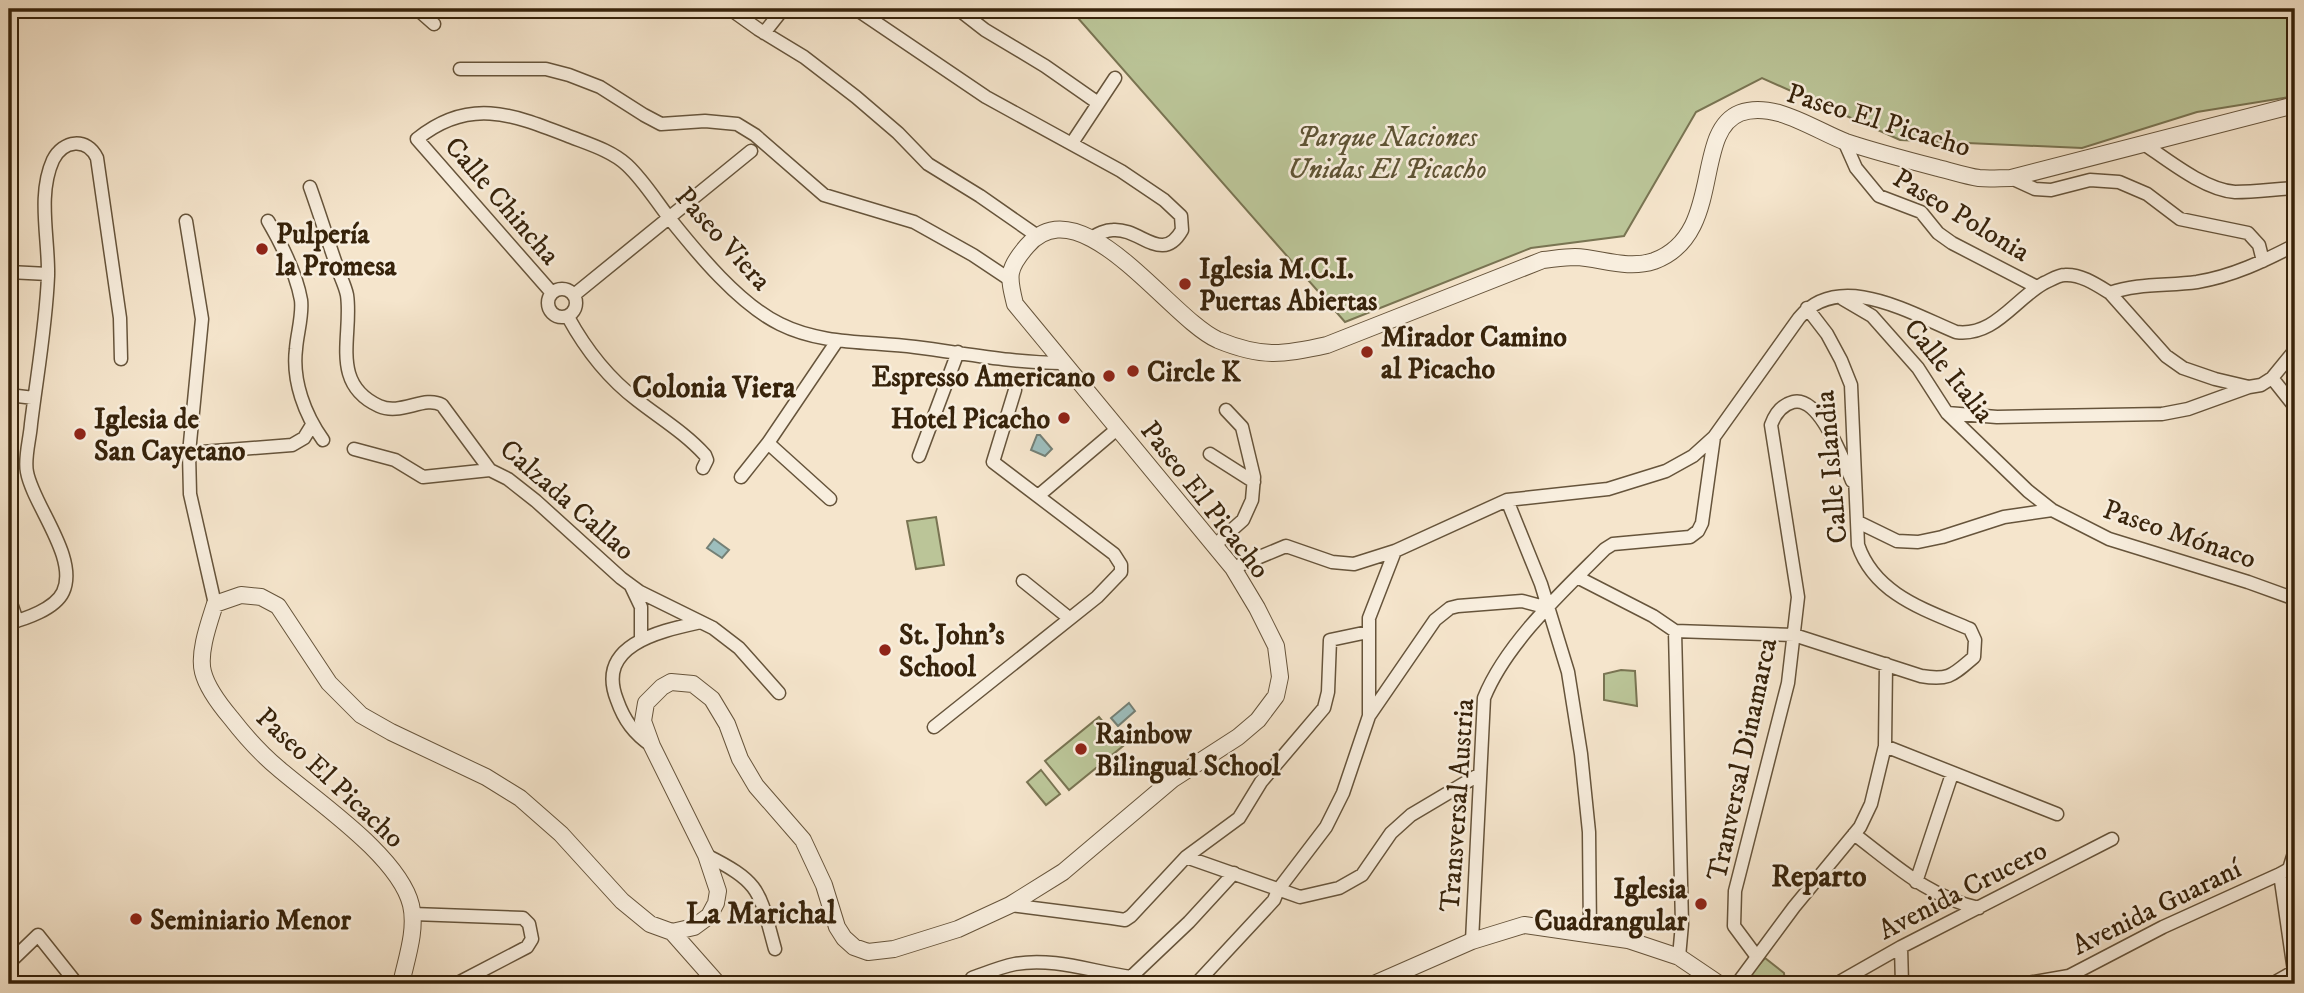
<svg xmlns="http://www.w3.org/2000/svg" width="2304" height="993" font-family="'IM FELL DW Pica',serif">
	<rect width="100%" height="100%" fill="#f5e5cc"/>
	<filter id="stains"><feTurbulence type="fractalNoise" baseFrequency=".00286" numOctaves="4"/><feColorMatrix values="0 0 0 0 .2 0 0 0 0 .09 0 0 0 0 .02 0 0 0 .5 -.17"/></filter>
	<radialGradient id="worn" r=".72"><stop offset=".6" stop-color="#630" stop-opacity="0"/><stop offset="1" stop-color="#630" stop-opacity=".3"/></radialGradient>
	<!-- green -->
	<path fill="#bbc598" stroke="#797452" stroke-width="2" d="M1070 9H2295V96L2197 112 2082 148 1900 140 1762 78 1696 112 1624 236 1531 248 1345 322Z
		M936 517 944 565 916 569 907 521Z
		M1621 670 1635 671 1637 706 1604 700V674Z
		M1099 717 1123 746 1069 790 1045 761Z
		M1041 770 1060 794 1046 805 1027 782Z
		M1765 958 1784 973 1785 984H1742Z"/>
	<!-- water -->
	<path fill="#9dbebd" stroke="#748076" stroke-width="2" d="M1037 435H1040L1052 449 1045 456 1031 450Z
		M714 539 729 550 722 558 707 548Z
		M1129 703 1135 711 1118 726 1111 718Z"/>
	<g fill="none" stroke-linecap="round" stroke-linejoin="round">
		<defs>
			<path id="minor" d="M417 9 434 24
				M730 9 758 29 804 57 856 97 898 133 928 164 980 196 1036 235
				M856 9 986 97 1121 171 1164 200 1181 216 1182 230C1162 265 1141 228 1113 230 1105 230 1098 234 1091 238
				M958 9 985 30 1045 66 1098 103
				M764 33 783 9
				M460 69H546L569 75 600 87 644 115 661 124 705 121 737 124 755 135 824 195 914 222 973 255 1009 279
				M1844 141 1856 168 1879 196 1921 212 1938 233 1952 243 2037 287
				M1072 143 1115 78
				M2144 144C2169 161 2205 190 2235 192 2255 192 2276 189 2295 188
				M2011 178 2035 189 2051 190 2090 180 2119 182 2147 194 2180 219 2248 233 2259 245 2263 261
				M310 187C319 212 327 238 336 264 339 274 345 285 347 295 353 335 329 383 379 406 401 416 424 395 442 405L490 470 508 479 536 501 621 578 640 592 713 628 739 648 779 693
				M186 221 202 319 189 453 190 494 215 604
				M268 221C282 245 296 272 301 300 303 315 297 334 296 349 292 381 305 415 323 440
				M9 272 48 274
				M548 303a14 14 0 1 1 28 0a14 14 0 1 1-28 0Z
				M552 293 417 139C470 96 514 115 571 137 589 144 612 151 627 165 644 181 656 201 670 219 698 254 739 304 780 324 822 345 869 341 915 347 964 353 1012 363 1062 363
				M2110 293 2166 356 2183 368 2215 379 2249 387 2261 385 2272 378 2295 407
				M574 295 751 151
				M1843 299 1872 316 1918 368 1947 413 2028 491 2052 510 2109 539 2248 582 2295 599
				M568 317C585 348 608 378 637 400 660 418 685 433 705 455L707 460 703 468
				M2272 378 2295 350
				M9 395 34 398
				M1947 413 1997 417 2162 414 2188 409 2249 387
				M768 443 830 499
				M354 449 395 460 423 477 490 470
				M189 453 292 445 304 438 312 425
				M1210 454 1254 482
				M919 456 958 352
				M741 477 768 443 837 341
				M1038 496 1117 429
				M1507 500 1541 584 1568 672 1581 754 1589 832 1590 933
				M1858 522 1897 541 1918 542 1942 537 2004 517 2052 510
				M1215 545 1243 520 1252 500 1254 477 1242 427 1226 410
				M1233 568 1286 546 1332 562 1354 564 1395 551 1507 500 1608 489 1666 471 1693 456 1714 437 1799 318C1839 270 1910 313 1956 332 1994 337 2014 300 2044 283 2051 280 2058 275 2065 275 2081 274 2097 285 2110 293 2137 283 2169 286 2197 282 2233 276 2264 261 2295 245
				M1577 577 1653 616 1675 631 1794 635 1921 676C1949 681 1953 675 1974 657L1975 640 1970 629C1926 610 1875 595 1858 545L1851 385 1841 360 1827 334 1807 308
				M1023 581 1069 618
				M631 586 641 607V639
				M9 597 17 621
				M9 623C25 619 55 609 63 592 79 558 33 505 27 472 24 458 30 439 31 424 37 375 46 326 48 276 49 239 37 195 53 160 63 140 87 137 97 158L120 318 121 359
				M1675 631 1682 924 1679 957
				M1369 716V618L1395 551
				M934 727 1097 597 1121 572V565L1114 554 993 462 1015 390
				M652 746C634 734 624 720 617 700 595 644 661 631 701 622
				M1885 746 2057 814
				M1854 834C1895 865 1928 897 1979 908
				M706 855C762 883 759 891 775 949
				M1186 857 1300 897 1339 888 1362 875 1391 833 1411 815 1480 774
				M2280 874 2294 971
				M1916 882 1952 774
				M1010 905 1112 918 1125 920 1131 916 1186 857 1239 818 1261 782 1324 708 1328 692 1330 640 1368 632
				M413 914 523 918 529 924 532 939 527 947 456 984
				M1472 941 1484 698C1506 643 1563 591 1605 549L1613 544 1690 537 1698 531 1702 523 1714 437
				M1901 947 1902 984
				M1757 957 1734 926 1735 891 1788 683 1798 597 1771 425C1775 414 1781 405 1793 402 1819 395 1844 461 1852 481
				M9 963 38 935 77 984
				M972 978C986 973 1000 967 1015 964 1054 957 1093 972 1131 977L1189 922 1234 873
				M1196 984 1274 900 1278 890 1326 827 1343 793 1369 716 1435 620 1450 608 1458 606 1522 601 1548 608
				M1737 984 1794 907 1860 827 1871 804 1885 746 1886 664
				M1836 984 1901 947 2112 839
				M2022 984 2069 976 2163 927 2280 874 2289 869 2295 850
				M2272 984 2295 971"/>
			<path id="tertiary" d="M672 932 718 984
				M401 984C406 960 417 930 411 905 399 856 316 801 278 768 260 753 245 736 231 718 220 705 207 688 203 672 198 653 209 623 215 604L241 595 261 597 278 606 329 683 361 715 391 732 486 777 520 798 561 834 622 901 650 924 672 932 694 927 709 916 716 903 718 891 706 855 652 746 643 721 646 703 662 687 671 682 693 684 712 699 727 724 740 759 756 786 803 840 824 885 837 927 844 938 854 947 868 952 894 949 958 929 1010 905 1063 872 1173 779 1238 737 1258 720 1276 696 1280 677 1276 646 1257 608 1233 568 1015 304C1008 276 1007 269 1027 246 1081 183 1170 319 1218 340 1262 358 1283 355 1327 345L1543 260C1553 259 1565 257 1575 257 1601 258 1627 270 1654 261 1725 235 1692 132 1740 113 1774 100 1816 131 1846 142 1876 152 1907 160 1938 168 1951 171 1965 176 1979 178 1989 179 2000 178 2011 178L2295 105
				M1374 984 1472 941 1524 925 1628 940 1679 957 1719 984"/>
		</defs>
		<!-- minor casing -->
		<use href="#minor" stroke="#66543b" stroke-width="15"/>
		<!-- tertiary casing -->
		<use href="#tertiary" stroke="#66543b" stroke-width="18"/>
		<!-- minor -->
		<use href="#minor" stroke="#f8eede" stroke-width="12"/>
		<!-- tertiary -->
		<use href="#tertiary" stroke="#f8eede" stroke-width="16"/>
	</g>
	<!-- markers -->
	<g fill="#8f2418" stroke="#f8eede" stroke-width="2.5">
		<circle cx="262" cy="249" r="7"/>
		<circle cx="1185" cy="284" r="7"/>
		<circle cx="1367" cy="352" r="7"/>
		<circle cx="1133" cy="371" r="7"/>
		<circle cx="1109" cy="376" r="7"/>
		<circle cx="1064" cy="418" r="7"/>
		<circle cx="80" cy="434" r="7"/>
		<circle cx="885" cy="650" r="7"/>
		<circle cx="1081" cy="749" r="7"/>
		<circle cx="1701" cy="904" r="7"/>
		<circle cx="136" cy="919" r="7"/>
	</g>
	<g text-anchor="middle" stroke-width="5" stroke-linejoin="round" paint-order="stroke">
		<!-- street labels -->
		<g font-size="28" fill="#37230b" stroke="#f8eede">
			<text transform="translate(1879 119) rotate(17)" y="10">Paseo El Picacho</text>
			<text transform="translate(503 200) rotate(49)" y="10">Calle Chincha</text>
			<text transform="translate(1962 214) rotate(31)" y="10">Paseo Polonia</text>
			<text transform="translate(724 238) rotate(48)" y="10">Paseo Viera</text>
			<text transform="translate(1950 370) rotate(51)" y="10">Calle Italia</text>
			<text transform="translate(1830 467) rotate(-95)" y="10">Calle Islandia</text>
			<text transform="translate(568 499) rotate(41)" y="10">Calzada Callao</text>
			<text transform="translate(1206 499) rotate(52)" y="10">Paseo El Picacho</text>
			<text transform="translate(2180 533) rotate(19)" y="10">Paseo Mónaco</text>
			<text transform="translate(1741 759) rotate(-78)" y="10">Tranversal Dinamarca</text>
			<text transform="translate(331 777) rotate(43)" y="10">Paseo El Picacho</text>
			<text transform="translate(1456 805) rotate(-86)" y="10">Transversal Austria</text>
			<text transform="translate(1962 889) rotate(-27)" y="10">Avenida Crucero</text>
			<text transform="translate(2156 906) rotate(-26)" y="10">Avenida Guaraní</text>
		</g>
		<!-- park labels -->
		<g font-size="28" font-style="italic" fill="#5f5435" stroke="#f8eede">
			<text x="1387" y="146">Parque Naciones<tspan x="1387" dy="32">Unidas El Picacho</tspan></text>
		</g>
		<!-- poi labels -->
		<g font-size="28" font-weight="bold" fill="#37230b" stroke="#f8eede" text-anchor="start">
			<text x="276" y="243">Pulpería<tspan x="276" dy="32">la Promesa</tspan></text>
			<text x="1199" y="278">Iglesia M.C.I.<tspan x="1199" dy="32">Puertas Abiertas</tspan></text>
			<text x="1381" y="346">Mirador Camino<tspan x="1381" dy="32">al Picacho</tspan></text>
			<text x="1147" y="381">Circle K</text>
			<text x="1095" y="386" text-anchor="end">Espresso Americano</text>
			<text x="94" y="428">Iglesia de<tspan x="94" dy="32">San Cayetano</tspan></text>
			<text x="1050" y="428" text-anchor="end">Hotel Picacho</text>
			<text x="899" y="644">St. John's<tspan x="899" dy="32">School</tspan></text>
			<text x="1095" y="743">Rainbow<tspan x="1095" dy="32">Bilingual School</tspan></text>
			<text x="1687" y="898" text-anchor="end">Iglesia<tspan x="1687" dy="32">Cuadrangular</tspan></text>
			<text x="150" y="929">Seminiario Menor</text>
		</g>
		<!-- neighbourhood labels -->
		<g font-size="30" font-weight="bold" fill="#37230b" stroke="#f8eede">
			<text x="714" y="397">Colonia Viera</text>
			<text x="1819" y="886">Reparto</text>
			<text x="761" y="923">La Marichal</text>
		</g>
	</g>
	<!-- margin -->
	<rect width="2304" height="993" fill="none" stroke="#f5e5cc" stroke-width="35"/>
	<rect x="10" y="10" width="2283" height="972" fill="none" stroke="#37230b" stroke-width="3.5"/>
	<rect x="18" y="18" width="2269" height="958" fill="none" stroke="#37230b" stroke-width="2"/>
	<rect width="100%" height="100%" filter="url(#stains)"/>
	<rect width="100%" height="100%" fill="url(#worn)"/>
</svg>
